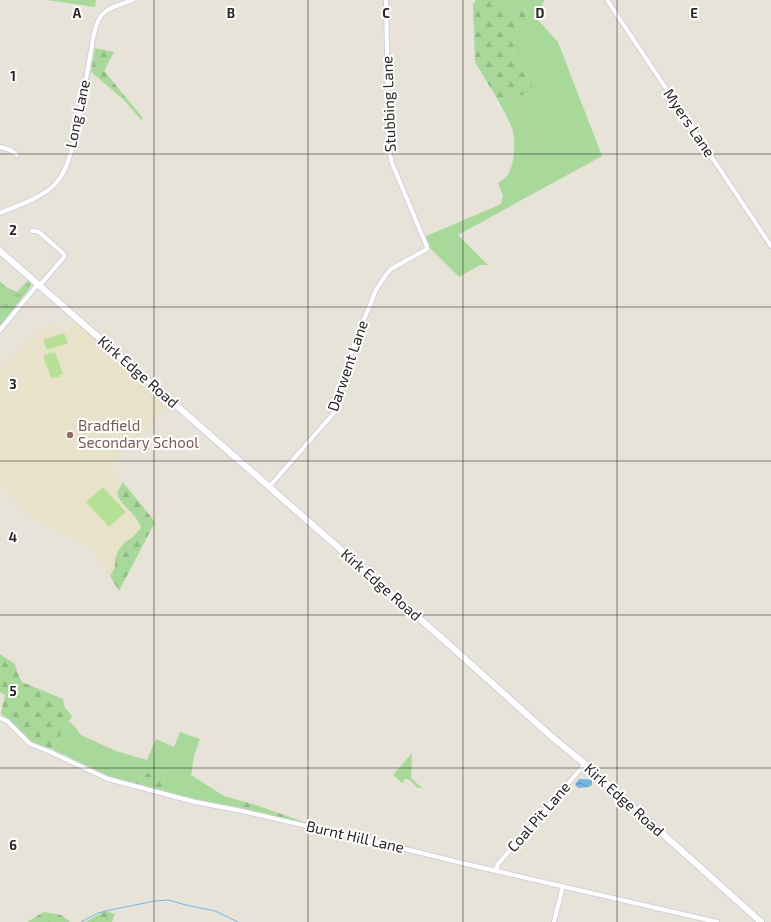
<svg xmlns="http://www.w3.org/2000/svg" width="771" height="922" font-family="'Exo 2',sans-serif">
	<defs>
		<pattern id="forest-firs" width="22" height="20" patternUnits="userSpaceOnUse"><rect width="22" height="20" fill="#a8d99b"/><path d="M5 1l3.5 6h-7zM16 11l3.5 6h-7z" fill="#90ba85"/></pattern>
		<pattern id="park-tufts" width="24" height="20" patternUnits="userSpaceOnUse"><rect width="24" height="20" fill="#a8d99b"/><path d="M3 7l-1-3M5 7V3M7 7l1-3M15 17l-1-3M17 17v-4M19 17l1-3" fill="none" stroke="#90ba85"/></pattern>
		<pattern id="water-waves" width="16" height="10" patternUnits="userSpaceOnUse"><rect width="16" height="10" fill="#76b5e0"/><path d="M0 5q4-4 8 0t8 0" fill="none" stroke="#6193b5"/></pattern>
	</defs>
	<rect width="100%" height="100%" fill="#e8e3d9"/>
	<!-- education -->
	<path fill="#e8e2ca" d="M75 321 169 403 111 467 155 522 119 591 93 550 28 515 15 501 0 482V369L49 323 55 328 57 326 64 331 68 330Z"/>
	<!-- grass -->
	<path fill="#a8d99b" d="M47 0H96L95 7Z
		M499 0H544L538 20 558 42 602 156 458 235 488 265H480L459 277 430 248 424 237 501 204 503 196 498 183C500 181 504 179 506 177 515 167 516 141 512 128 508 119 503 109 498 100L533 93 512 57 517 26 528 20 526 9 525 8 509 13 505 1Z
		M69 721 76 728 81 735 116 751 147 760 156 739 174 747 180 732 200 739 194 756 191 775 224 796 235 799 228 806 196 800 163 791 167 770 143 774 134 784 110 777 52 749Z
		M412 753 411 778 422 788H418L408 779H405L402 783 393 775Z"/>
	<!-- forest -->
	<path fill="url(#forest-firs)" d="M476 0H499L505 1 509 13 525 8 528 20 517 26 512 57 527 64 533 93 498 100 475 62 473 4Z
		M95 48 114 52 104 71 143 118 141 120 124 100 91 72Z
		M123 482 155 522 119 591 110 576 115 567V560L118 551 125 542 133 537 141 528C136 512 121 507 117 493Z
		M0 654 15 664 17 672 22 682 63 699 65 708 72 716 52 749 31 743 1 713 5 695 0 692Z
		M167 770 163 791 134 784 143 774Z
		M235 799 259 806 318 827 228 806Z
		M105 911 115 914 112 922H85Z
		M44 912 61 915 70 922H27Z"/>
	<!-- park -->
	<path fill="url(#park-tufts)" d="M28 280 31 283V285L29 289 0 326V281C4 287 11 289 17 292Z"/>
	<!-- pitch -->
	<path fill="#b7e097" d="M64 333 68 343 47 350 43 340Z
		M51 352V354L55 352 63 374 59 375 60 377 56 378 55 377 51 378 43 356Z
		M103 487 126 512 109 527 86 502Z"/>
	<!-- water -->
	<path fill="url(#water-waves)" d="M579 779H584L592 780V785L588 787 578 788 575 784Z"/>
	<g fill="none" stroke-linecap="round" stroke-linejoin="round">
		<!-- stream -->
		<path stroke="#76b5e0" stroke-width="1" d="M81 922 98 913 110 910 155 901 168 900 186 905 215 911 238 922"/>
		<defs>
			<path id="street" d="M607 0 771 246
				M0 147 10 150 17 155
				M0 213C17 206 44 197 56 183 71 168 77 126 81 105 86 81 90 57 94 33 100 7 112 8 133 0
				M32 231H37L40 233 63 253 65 256 40 285
				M0 330 38 284
				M269 487 333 414 336 409 339 401 344 373 357 337 376 290 385 276 391 269 427 249V247L392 163 389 150 386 0
				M0 718 7 721 30 744 48 751 108 779 195 802 242 811 389 845 466 864 717 922
				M496 870 498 864 585 764
				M554 922 563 886"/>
			<path id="secondary" d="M0 251 444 640 552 737 585 764 761 922"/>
		</defs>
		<!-- street casing -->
		<use href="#street" stroke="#cfd0de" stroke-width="6"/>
		<!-- secondary casing -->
		<use href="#secondary" stroke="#cfd0de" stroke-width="8"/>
		<!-- street -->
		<use href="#street" stroke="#fff" stroke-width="4"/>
		<!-- secondary -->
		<use href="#secondary" stroke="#fff" stroke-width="6"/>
	</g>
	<!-- grid -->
	<path fill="none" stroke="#262626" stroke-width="1" stroke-opacity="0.55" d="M154 0V922M308 0V922M463 0V922M617 0V922M0 154H771M0 307H771M0 461H771M0 615H771M0 768H771"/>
	<!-- markers -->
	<circle fill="#8d6e63" stroke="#fff" stroke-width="1.5" cx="70" cy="435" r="4"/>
	<g text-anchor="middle" stroke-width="4" stroke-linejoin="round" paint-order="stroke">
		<!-- street labels -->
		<g font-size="15" fill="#262626" stroke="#fff">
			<text transform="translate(389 104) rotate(-92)" y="5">Stubbing Lane</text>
			<text transform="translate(78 114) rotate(-78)" y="5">Long Lane</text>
			<text transform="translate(689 123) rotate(56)" y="5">Myers Lane</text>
			<text transform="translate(348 366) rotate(-71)" y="5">Darwent Lane</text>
			<text transform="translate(138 372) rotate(41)" y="5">Kirk Edge Road</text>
			<text transform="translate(381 585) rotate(41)" y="5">Kirk Edge Road</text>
			<text transform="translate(624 800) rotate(42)" y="5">Kirk Edge Road</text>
			<text transform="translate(539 817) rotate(-49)" y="5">Coal Pit Lane</text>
			<text transform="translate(355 837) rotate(13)" y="5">Burnt Hill Lane</text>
		</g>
		<!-- education labels -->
		<g font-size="15" fill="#785e54" stroke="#fff" text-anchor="start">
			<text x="78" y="431">Bradfield<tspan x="78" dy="17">Secondary School</tspan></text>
		</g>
	</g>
	<g font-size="13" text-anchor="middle" font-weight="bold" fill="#262626" stroke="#fff" stroke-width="4" stroke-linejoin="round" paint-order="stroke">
		<text x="77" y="18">A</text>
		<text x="231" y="18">B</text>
		<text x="386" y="18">C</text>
		<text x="540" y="18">D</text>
		<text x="694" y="18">E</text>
		<text x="13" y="81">1</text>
		<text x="13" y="235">2</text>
		<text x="13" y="389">3</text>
		<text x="13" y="542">4</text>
		<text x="13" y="696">5</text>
		<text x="13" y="850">6</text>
	</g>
</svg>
